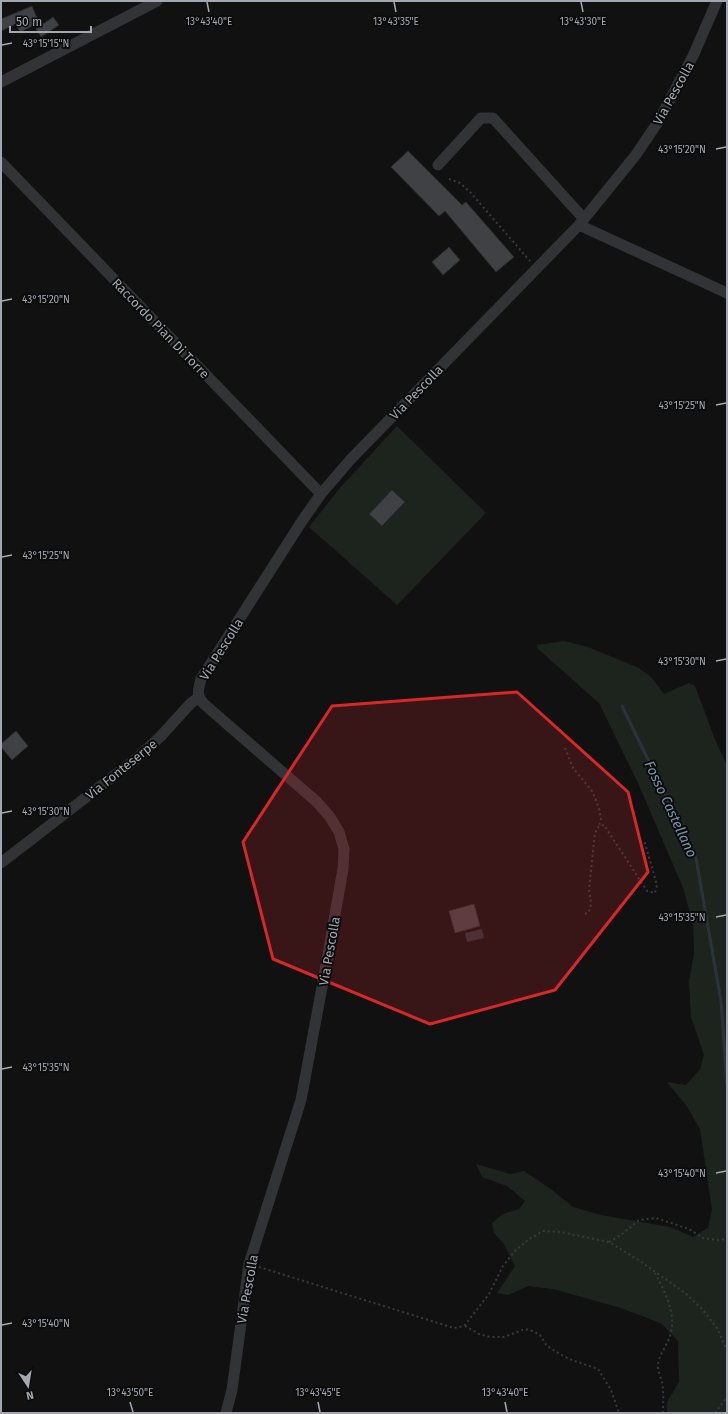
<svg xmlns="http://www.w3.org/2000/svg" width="728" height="1414" font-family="'Fira Sans',sans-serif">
	<rect width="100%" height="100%" fill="#111112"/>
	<!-- green -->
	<path fill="#1d241e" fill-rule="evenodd" d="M397 426 486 513 397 605 309 527 340 488ZM392 490 405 502 383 526 369 514Z
		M564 641 588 647 639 668 652 678 664 694 689 683 695 686 716 742 727 765V1413H667V1402L679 1382 678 1341 662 1324 650 1319 621 1308 553 1289 528 1286 508 1295 497 1293 515 1266 504 1244 494 1233 492 1223 503 1214 519 1209 525 1201 507 1186 482 1177 476 1164 510 1174 524 1171 552 1190 573 1207 601 1215 670 1227 693 1237 708 1228 712 1209 700 1129 686 1105 667 1082 686 1085 700 1069 704 1055 691 1017 689 981 694 954 693 926 684 890 638 783 599 703 538 649 537 645Z"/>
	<!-- water -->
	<path fill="#2b333a" d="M482 929 484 938 467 942 465 933Z"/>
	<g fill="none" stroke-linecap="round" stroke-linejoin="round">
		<!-- stream -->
		<path stroke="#2b333a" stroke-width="3" d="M622 706 696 858 721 1001 727 1084"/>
	</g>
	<!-- building -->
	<path fill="#404145" stroke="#2b2b2e" d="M32 6 39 23 20 32 16 24 1 31V19Z
		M53 17 59 25 41 37 36 29Z
		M408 151 462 205 466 202 514 257 496 272 445 211 439 216 391 167Z
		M449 247 460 260 443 275 432 262Z
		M392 490 405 502 382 526 369 514Z
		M16 731 28 746 12 760 1 747V744Z
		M474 904 480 926 455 933 449 911Z"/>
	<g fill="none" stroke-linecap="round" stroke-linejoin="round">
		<!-- path -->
		<path stroke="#383a3e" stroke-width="2" stroke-dasharray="2 3" stroke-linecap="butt" d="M449 179 460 183 470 192 530 261
			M565 748 573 768 592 791 599 808 601 819 599 826
			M585 914 589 912 591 904 589 889 595 833 599 826 604 825 647 891 655 893 657 885 644 840
			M609 1242 621 1235 639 1220 656 1218 689 1229 703 1238 718 1240 727 1239
			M259 1267 454 1328 464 1326 489 1294 503 1266 515 1251 529 1239 543 1231 561 1232 609 1242 640 1261 685 1293 702 1309 717 1328 727 1351
			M655 1273C665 1292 677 1314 670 1336 667 1346 659 1354 658 1365 657 1370 661 1377 662 1382 664 1393 663 1402 663 1413
			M465 1326 479 1334 490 1337H504L525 1329 533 1331 540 1335 547 1346 555 1351 569 1359 598 1369 611 1390 619 1413
			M715 1413 727 1397"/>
		<!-- minor -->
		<path stroke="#323337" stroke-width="11" d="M1 82 157 1
			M1 162 321 494
			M438 165 481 118H493L584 219
			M579 225 727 293
			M1 863 137 758 160 737 191 703 198 698
			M226 1413 232 1390 249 1264 301 1100 325 971 343 869 344 849 339 832 330 817 317 802 204 704C196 696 198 690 201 679L302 521 321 494 350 460 579 225 635 156 658 122 693 56 717 1"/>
	</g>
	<!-- marked area -->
	<path fill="#d62828" fill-opacity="0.2" stroke="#d62828" stroke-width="3" stroke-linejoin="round" d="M517 692 628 792 648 872 555 990 430 1024 273 959 243 842 332 706Z"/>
	<!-- ticks -->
	<path fill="none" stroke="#a3a7b2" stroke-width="1.5" d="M207 2 209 12M394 2 396 12M581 2 583 12M2 45 12 43M716 149 726 147M2 301 12 299M716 405 726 403M2 557 12 555M716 661 726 659M2 813 12 811M716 917 726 915M2 1069 12 1067M716 1173 726 1171M2 1325 12 1323M130 1402 133 1412M318 1402 320 1412M505 1402 507 1412"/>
	<g text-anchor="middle" stroke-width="4" stroke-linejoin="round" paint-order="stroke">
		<!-- street labels -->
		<g font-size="13" fill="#a3a7b2" stroke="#0c0c0d">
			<text transform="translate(673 93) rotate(-61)" y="5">Via Pescolla</text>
			<text transform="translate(161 328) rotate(46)" y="5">Raccordo Pian Di Torre</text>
			<text transform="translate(416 392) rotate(-46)" y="5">Via Pescolla</text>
			<text transform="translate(221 649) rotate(-58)" y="5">Via Pescolla</text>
			<text transform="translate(121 769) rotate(-39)" y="5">Via Fonteserpe</text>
			<text transform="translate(329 951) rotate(-80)" y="5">Via Pescolla</text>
			<text transform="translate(247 1289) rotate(-80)" y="5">Via Pescolla</text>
		</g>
		<!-- water labels -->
		<g font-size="14" font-style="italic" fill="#7b94ab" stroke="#0c0c0d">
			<text transform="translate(671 809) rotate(65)" y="5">Fosso Castellano</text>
		</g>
	</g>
	<g font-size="10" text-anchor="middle" fill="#a3a7b2" stroke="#0c0c0d" stroke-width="4" stroke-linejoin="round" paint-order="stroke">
		<text x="209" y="25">13°43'40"E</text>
		<text x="396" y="25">13°43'35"E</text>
		<text x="583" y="25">13°43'30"E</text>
		<text x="46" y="47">43°15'15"N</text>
		<text x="682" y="153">43°15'20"N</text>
		<text x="46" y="303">43°15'20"N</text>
		<text x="682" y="409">43°15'25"N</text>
		<text x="46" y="559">43°15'25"N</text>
		<text x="682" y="665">43°15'30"N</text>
		<text x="46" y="815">43°15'30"N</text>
		<text x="682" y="921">43°15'35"N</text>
		<text x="46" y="1071">43°15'35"N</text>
		<text x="682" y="1177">43°15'40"N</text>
		<text x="46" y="1327">43°15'40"N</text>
		<text x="130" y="1396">13°43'50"E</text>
		<text x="318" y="1396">13°43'45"E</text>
		<text x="505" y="1396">13°43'40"E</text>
	</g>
	<!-- border -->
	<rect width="728" height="1414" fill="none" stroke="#a3a7b2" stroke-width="4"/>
	<!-- north arrow -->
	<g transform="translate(28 1386) rotate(168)" stroke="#0c0c0d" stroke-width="3" paint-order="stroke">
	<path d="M0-3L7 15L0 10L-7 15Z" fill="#a3a7b2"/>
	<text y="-6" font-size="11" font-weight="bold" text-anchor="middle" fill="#a3a7b2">N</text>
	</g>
	<!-- scale -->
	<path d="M10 26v6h81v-6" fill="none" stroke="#a3a7b2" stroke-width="2"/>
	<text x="16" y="26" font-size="12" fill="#a3a7b2" stroke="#0c0c0d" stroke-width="3" paint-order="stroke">50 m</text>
</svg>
